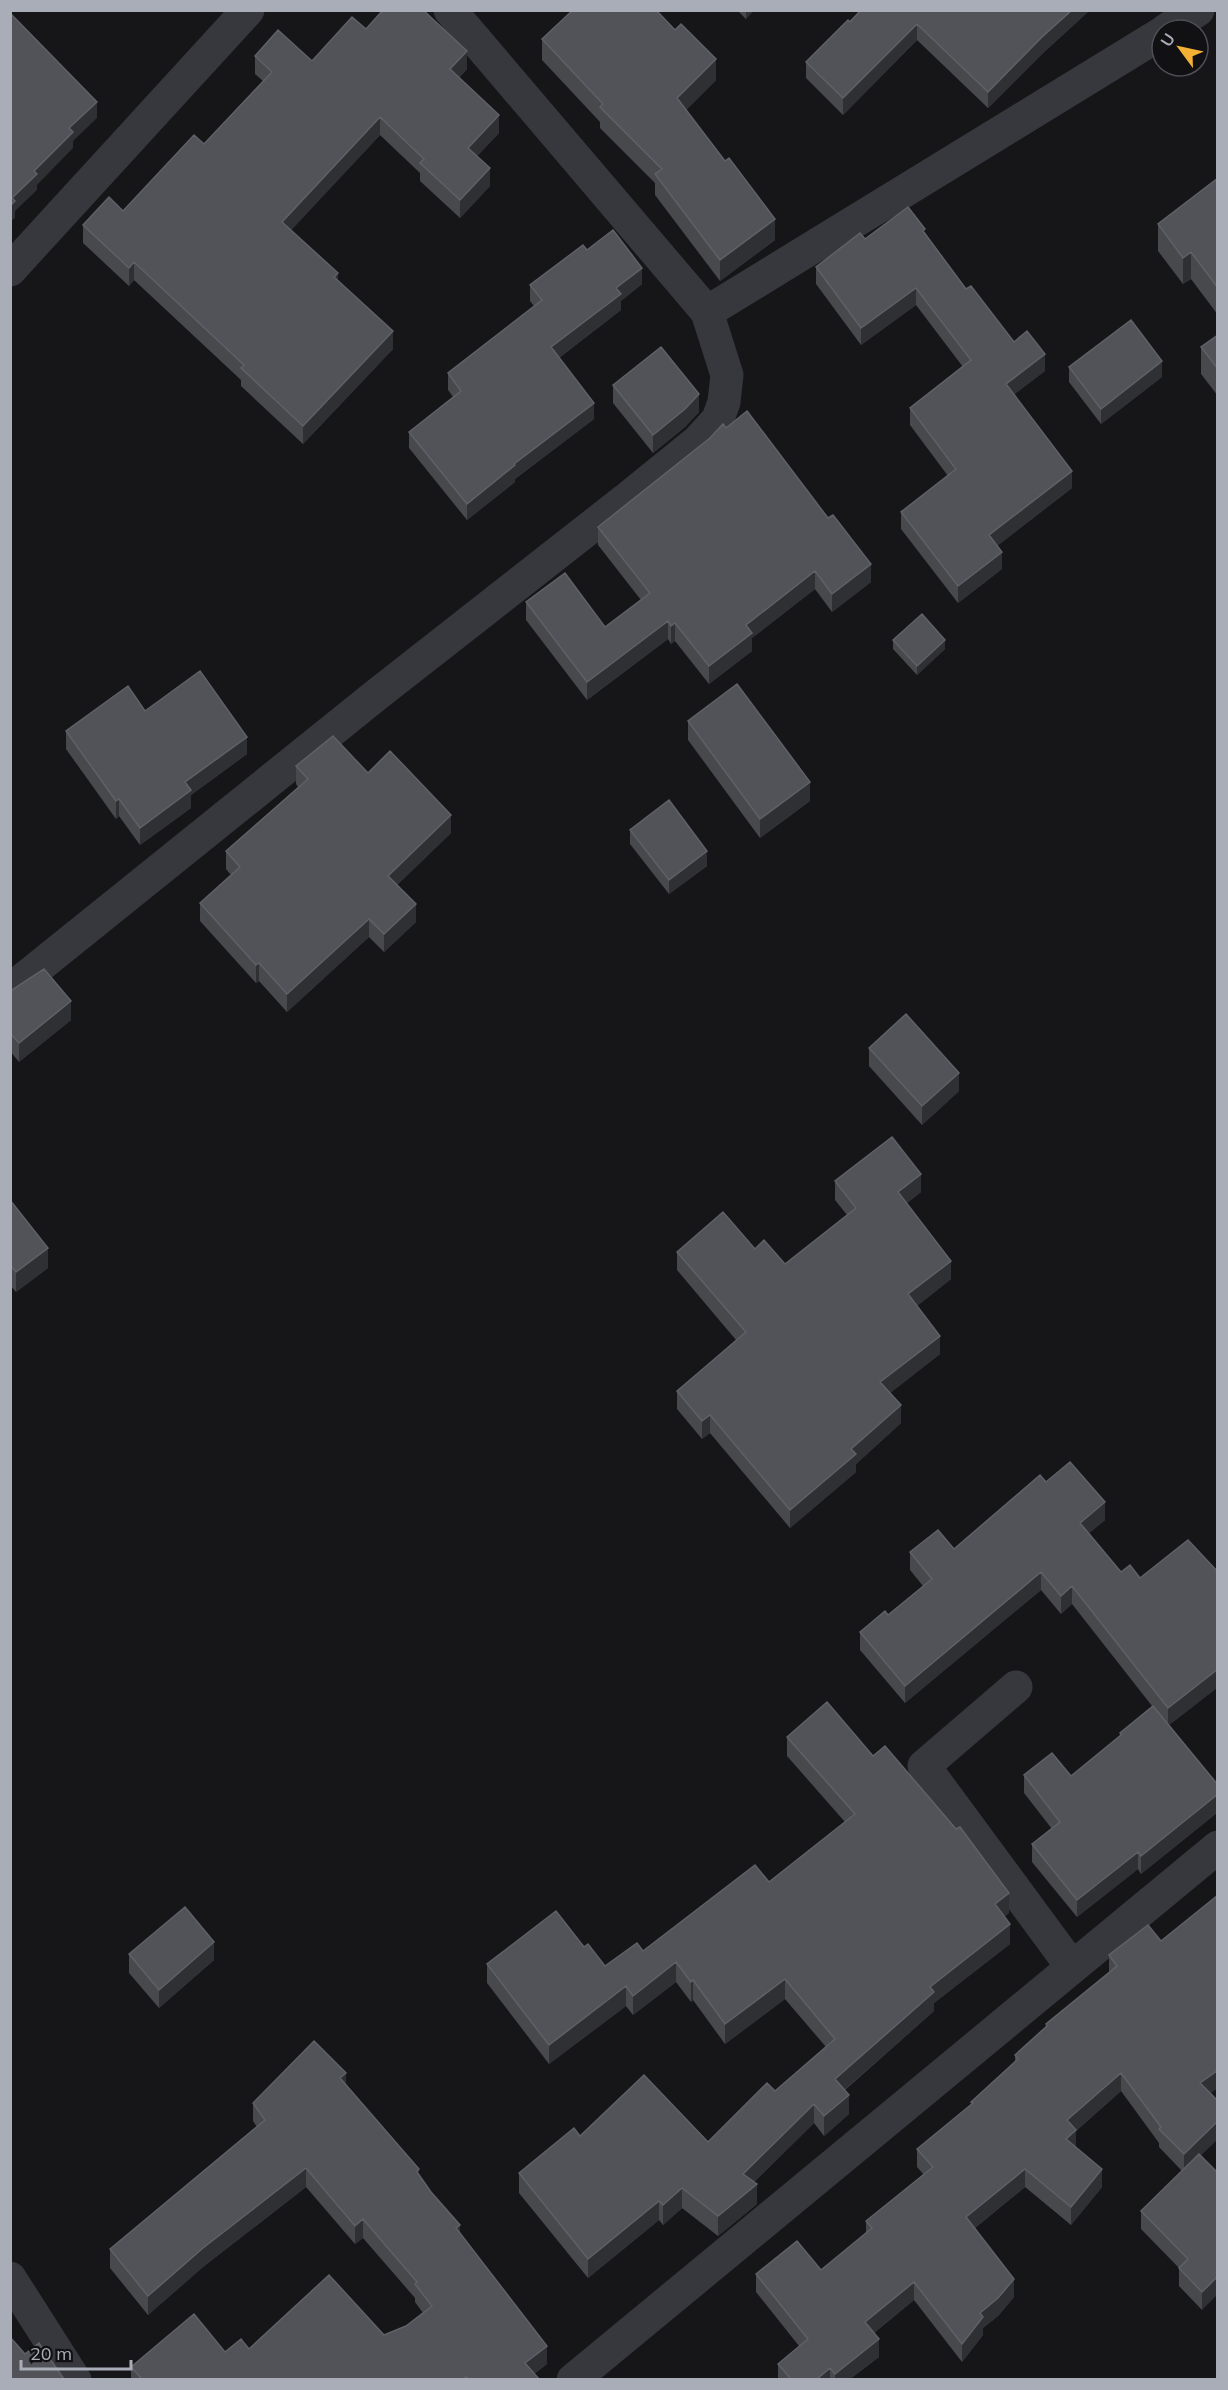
<svg xmlns="http://www.w3.org/2000/svg" width="1228" height="2390" font-family="Mulish,sans-serif">
	<rect width="100%" height="100%" fill="#161618"/>
	<g fill="none" stroke-linecap="round" stroke-linejoin="round">
		<!-- minor -->
		<path stroke="#37383d" stroke-width="33" d="M1166 30 1198 10
			M10 270 248 10
			M707 312 1162 33
			M10 990 375 696 629 497 698 441 718 419 724 402 727 375 707 312 450 10
			M1016 1687 924 1766 1072 1967
			M10 2278 75 2380
			M573 2380 1218 1847"/>
	</g>
	<!-- wall -->
	<path fill="#47494d" d="M737 10H754L746 19Z
		M861 10H1090L1042 54 988 108 917 40 843 115 806 78V62Z
		M366 29 467 69 459 78 499 133 477 156 490 186 460 218 420 181V173L380 135 291 230 338 281 393 349 303 444 241 386V380L134 280 129 286 83 243V225L123 211 204 144 263 81 255 74V56L312 61Z
		M542 39 716 80 686 110 775 240 720 281 655 195V183L600 128V122L542 60Z
		M1218 178V315L1191 279 1183 284 1158 251V224Z
		M925 234 966 289 1014 342 1045 371 1014 394 1072 488 997 546 1002 569 958 603 901 529V512L948 476 910 425V408L963 367 916 305 861 345 816 284V267L865 239Z
		M587 250 642 284 621 301V310L559 358 594 419 515 479V482L467 520 409 448V432L453 397 448 390V373L534 306 530 301V285Z
		M1218 335V396L1201 374V347Z
		M1069 367 1162 377 1101 424 1069 382Z
		M613 385 699 412 685 427 653 453 613 403Z
		M598 527 871 582 832 612 815 589 752 638V651L709 684 675 641 671 644 668 639 587 700 526 620V602L605 627 641 600 598 545Z
		M893 640 945 649 917 675 893 649Z
		M145 711 247 754 191 795V808L140 845 119 816 116 819 66 749V731Z
		M688 721 810 801 760 838 688 740Z
		M296 766 368 773 451 833 397 885 416 922 384 952 369 937 287 1012 259 981 256 983 200 921V903L231 875 226 869V851L298 787 296 784Z
		M630 830 707 866 669 894 630 844Z
		M10 990 71 1020 19 1062 10 1051Z
		M869 1048 959 1091 922 1125 869 1066Z
		M835 1181 921 1192 907 1203 951 1279 917 1306 940 1354 890 1393 901 1423 856 1464V1472L790 1528 710 1433 702 1439 677 1409V1391L736 1340 677 1270V1252L755 1249 785 1264 847 1215 835 1200Z
		M10 1200 48 1268 16 1292 10 1285Z
		M1046 1482 1105 1520 1089 1533 1121 1572 1140 1578 1218 1572V1687L1169 1725 1218 1785V1812L1141 1874 1138 1869 1077 1917 1032 1862V1844L1052 1829 1024 1793V1775L1071 1776 1120 1737V1733L1152 1706 1072 1604 1061 1614 1041 1590 905 1703 860 1650V1632L888 1615 923 1586 910 1570V1552L954 1549Z
		M787 1737 1009 1913 1004 1917 1010 1944 934 2003V2011L845 2090 849 2114 824 2136 814 2123 754 2182 757 2204 718 2236 682 2208 663 2225 659 2220 588 2278 519 2193V2173L580 2136 708 2142 775 2091 826 2047 785 1999 725 2044 693 2000 691 2002 676 1982 633 2015 626 2006 549 2064 487 1983V1964L584 1947 605 1966 643 1951 769 1882 845 1822 787 1756Z
		M129 1954 214 1960 159 2008 129 1973Z
		M1109 1955 1210 2093 1201 2156 1218 2173 1202 2310 1179 2286V2268L1141 2229V2211L1182 2171 1159 2147V2143L1121 2091 1076 2131V2147L1102 2187 1071 2225 1025 2187 975 2228 1014 2297 998 2316 983 2328V2335L962 2362 914 2300 874 2333 879 2357 850 2379H778V2364L799 2346 756 2292V2274L821 2270 866 2233V2221L924 2175 917 2167V2149L971 2105V2102L1015 2062V2055L1046 2028V2024L1109 1973Z
		M346 2085 419 2175 460 2234 547 2364 534 2374 539 2379H131V2367L225 2352 384 2335 406 2326 423 2313 415 2302V2298L363 2238 355 2244 306 2187 203 2267 148 2315 110 2268V2249L257 2127 253 2121V2103Z"/>
	<!-- shaded-wall -->
	<path fill="#2f3033" d="M746 10H754L746 19Z
		M1072 10H1090L1042 54 988 108V92L1042 37Z
		M917 24V40L843 115V98Z
		M467 51V69L450 87V69Z
		M716 59V80L677 119V98Z
		M97 102V118L73 141V148L37 185V190L15 211V218L10 222V206L12 198 69 128Z
		M499 115V133L468 166V148Z
		M380 117V135L282 240V222Z
		M490 168V186L460 218V200Z
		M775 219V240L720 281V260Z
		M1191 252V279L1183 284V258Z
		M134 262V280L129 286V268Z
		M642 268V284L621 301V310L551 364V347L616 288Z
		M338 273V291L334 277Z
		M916 288V305L861 345V328Z
		M393 331V349L303 444V426Z
		M1045 354V371L1006 401V384Z
		M1162 361V377L1101 424V409Z
		M699 394V412L685 427 653 453V435Z
		M594 403V419L515 479V482L467 520V504L514 464Z
		M1072 471V488L989 552V535Z
		M1002 552V569L958 603V586Z
		M871 564V582L832 612V594Z
		M815 571V589L752 638V651L709 684V666L746 625Z
		M668 621V639L587 700V682Z
		M675 623V641L671 644V626Z
		M945 640V649L917 675V666Z
		M247 737V754L191 795V808L140 845V828L185 782Z
		M810 782V801L760 838V819Z
		M119 799V816L116 819V801Z
		M451 815V833L388 894V876Z
		M707 851V866L669 894V880Z
		M416 904V922L384 952V934Z
		M369 919V937L287 1012V994Z
		M259 963V981L256 983V965Z
		M71 1001V1020L19 1062V1043Z
		M959 1073V1091L922 1125V1106Z
		M921 1174V1192L898 1210V1192Z
		M48 1248V1268L16 1292V1272Z
		M951 1261V1279L908 1313V1294Z
		M940 1336V1354L880 1401V1382Z
		M901 1405V1423L856 1464V1472L790 1528V1510L851 1449Z
		M710 1415V1433L702 1439V1421Z
		M1105 1502V1520L1080 1541V1523Z
		M1041 1572V1590L905 1703V1686Z
		M1072 1586V1604L1061 1614V1596Z
		M1218 1669V1687L1168 1726V1708Z
		M1218 1794V1812L1141 1874V1856Z
		M1138 1852V1869L1077 1917V1900Z
		M1009 1893V1913L995 1924V1904Z
		M1010 1924V1944L934 2003V2011L835 2098V2079L930 1987Z
		M214 1942V1960L159 2008V1990Z
		M676 1962V1982L633 2015V1996Z
		M785 1979V1999L725 2044V2024Z
		M693 1980V2000L691 2002V1982Z
		M626 1986V2006L549 2064V2045Z
		M1218 2070V2088L1200 2101V2083Z
		M346 2073V2091L340 2078Z
		M1121 2073V2091L1076 2131V2148L1066 2157 1067 2120Z
		M849 2095V2114L824 2136V2116Z
		M814 2104V2123L743 2193V2174Z
		M1218 2121V2139L1184 2172V2154Z
		M306 2168V2187L203 2267 148 2315V2296L203 2248Z
		M1025 2169V2187L966 2235V2217Z
		M1102 2169V2187L1071 2225V2207Z
		M757 2184V2204L718 2236V2216Z
		M682 2188V2208L663 2225V2205Z
		M659 2201V2220L588 2278V2259Z
		M363 2219V2238L355 2244V2226Z
		M460 2225V2243L456 2228Z
		M1218 2276V2294L1202 2310V2292Z
		M1014 2279V2297L998 2316 983 2328V2335L962 2362V2344L980 2313Z
		M914 2282V2300L865 2340V2322Z
		M879 2339V2357L850 2379H835V2374Z
		M547 2346V2364L527 2379 525 2363Z
		M830 2368V2379H817Z"/>
	<!-- building -->
	<path fill="#525359" stroke="#5f6168" stroke-width="1.5" d="M383 10H423L467 51 450 69 499 115 468 148 490 168 460 200 420 163 424 159 380 117 282 222 338 273 334 277 393 331 303 426 241 368 244 365 134 262 129 268 83 225 109 197 123 211 194 135 204 144 272 72 255 56 278 30 312 61 352 17 366 29Z
		M573 10H656L675 30 681 24 716 59 677 98 725 161 729 158 775 219 720 260 655 174 662 169 600 107 603 104 542 39Z
		M861 10H1072L1042 37 988 92 917 24 843 98 806 62 848 20 850 22Z
		M10 13 97 102 69 128 73 132 34 171 37 174 12 198 15 201 10 206Z
		M1218 178V288L1191 252 1183 258 1158 224Z
		M908 207 925 229 923 231 966 289 971 286 1014 342 1027 331 1045 354 1006 384 1072 471 989 535 1002 552 958 586 901 512 956 469 910 408 971 360 916 288 861 328 816 267 860 233 865 239Z
		M613 230 642 268 616 288 621 294 551 347 594 403 514 464 515 465 467 504 409 432 461 391 448 373 542 300 530 285 583 245 587 250Z
		M1131 320 1162 361 1101 409 1069 367Z
		M1218 335V369L1201 347Z
		M661 347 699 394 685 409 653 435 613 385Z
		M747 411 828 518 833 515 871 564 832 594 815 571 746 625 752 633 709 666 675 623 671 626 668 621 587 682 526 602 565 573 605 627 650 593 598 527 710 438 723 424 726 428Z
		M922 614 945 640 917 666 893 640Z
		M200 671 247 737 185 782 191 790 140 828 119 799 116 801 66 731 128 686 145 711Z
		M737 684 810 782 760 819 688 721Z
		M333 736 368 773 390 751 451 815 388 876 416 904 384 934 369 919 287 994 259 963 256 965 200 903 240 867 226 851 308 779 296 766Z
		M669 800 707 851 669 880 630 830Z
		M44 969 71 1001 19 1043 10 1033V990H12Z
		M906 1014 959 1073 922 1106 869 1048Z
		M892 1137 921 1174 898 1192 951 1261 908 1294 940 1336 880 1382 901 1405 851 1449 856 1454 790 1510 710 1415 702 1421 677 1391 746 1332 677 1252 723 1212 755 1249 764 1240 785 1264 856 1208 835 1181Z
		M10 1200 48 1248 16 1272 10 1265Z
		M1070 1462 1105 1502 1080 1523 1121 1572 1130 1565 1140 1578 1188 1540 1218 1572V1669L1168 1708 1072 1586 1061 1596 1041 1572 905 1686 860 1632 885 1611 888 1615 932 1579 910 1552 938 1530 954 1549 1040 1475 1046 1482Z
		M827 1702 873 1756 885 1746 956 1829 960 1827 1009 1893 995 1904 1010 1924 930 1987 934 1992 835 2079 849 2095 824 2116 814 2104 743 2174 757 2184 718 2216 682 2188 663 2205 659 2201 588 2259 519 2173 574 2128 580 2136 644 2075 708 2142 767 2083 775 2091 835 2039 785 1979 725 2024 693 1980 691 1982 676 1962 633 1996 626 1986 549 2045 487 1964 556 1911 584 1947 588 1944 605 1966 637 1943 643 1951 755 1865 769 1882 855 1814 787 1737Z
		M1153 1706 1218 1785V1794L1141 1856 1138 1852 1077 1900 1032 1844 1060 1822 1024 1775 1052 1753 1071 1776 1121 1735 1120 1733Z
		M1218 1895V2070L1200 2083 1218 2101V2121L1184 2154 1159 2129 1161 2127 1121 2073 1067 2120 1076 2130 1066 2139 1102 2169 1071 2207 1025 2169 966 2217 1014 2279 998 2298 980 2313 983 2317 962 2344 914 2282 865 2322 879 2339 835 2374 830 2368 817 2379H791L778 2364 808 2339 756 2274 797 2241 821 2270 872 2228 866 2221 933 2167 917 2149 973 2103 971 2102 1018 2059 1015 2055 1047 2026 1046 2024 1117 1966 1109 1955 1148 1925 1161 1941Z
		M185 1907 214 1942 159 1990 129 1954Z
		M314 2041 346 2073 340 2078 419 2169 417 2172 431 2192 460 2225 456 2228 547 2346 525 2363 539 2379H469L466 2377 463 2379H142L131 2367 194 2314 225 2352 241 2339 249 2349 329 2275 384 2335 406 2326 432 2306 415 2284 417 2282 363 2219 355 2226 306 2168 203 2248 148 2296 110 2249 265 2120 253 2103Z
		M1199 2154 1218 2173V2276L1202 2292 1179 2268 1188 2259 1141 2211Z
		M10 2337 25 2354 39 2343 64 2379H10Z"/>
	<!-- border -->
	<rect width="1228" height="2390" fill="none" stroke="#a8adb8" stroke-width="24"/>
	<!-- north arrow -->
	<g transform="translate(1180 48) rotate(303)"><circle r="28" fill="#111113" stroke="#4d4f55" stroke-width="1.5"/>
	<path d="M0-4.5L10 22L0 15L-10 22Z" fill="#f2b134"/>
	<text y="-9" font-size="16" font-weight="bold" text-anchor="middle" fill="#a8adb8">U</text>
	</g>
	<!-- scale -->
	<path d="M21 2360v9h110v-9" fill="none" stroke="#a8adb8" stroke-width="3"/>
	<text x="30" y="2360" font-size="18" fill="#a8adb8" stroke="#111113" stroke-width="4.5" paint-order="stroke">20 m</text>
</svg>
